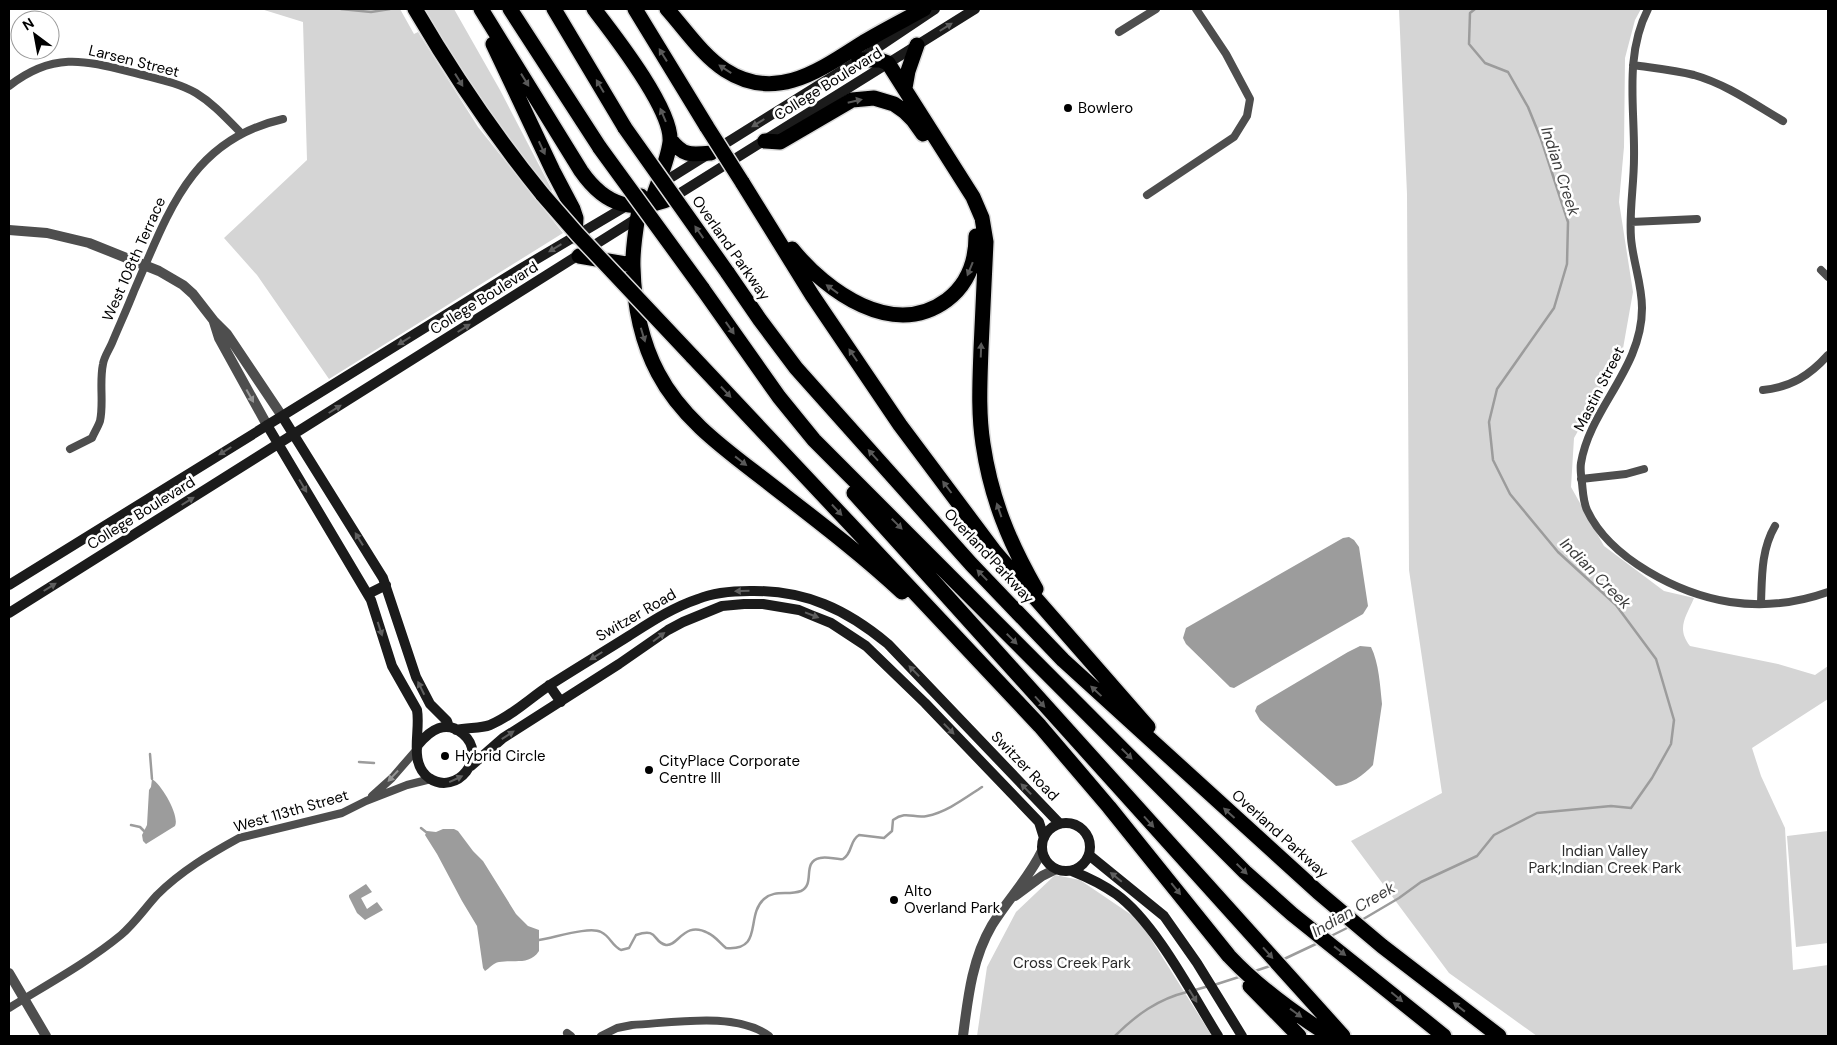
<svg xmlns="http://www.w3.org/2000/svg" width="1837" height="1045" font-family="'DM Sans',sans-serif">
	<rect width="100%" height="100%" fill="#fff"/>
	<!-- green -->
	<path fill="#d5d5d5" d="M261 9H400L414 34 418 32 478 127 563 233 329 379 257 275 224 238 307 160 303 22Z
		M425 9H454L500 90 552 190 550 192C505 133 460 75 425 9Z
		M1399 9H1641L1635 20 1625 58 1624 147 1619 202 1633 292 1622 354 1574 438 1571 487 1604 546 1664 591 1694 598C1686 617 1676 628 1690 646L1778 664 1815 675 1828 666V699L1752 748 1761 776 1785 828 1793 970 1828 965V1036H1537L1449 973 1351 841 1442 793 1409 570 1407 194Z
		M1828 831V943L1796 947 1787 836Z
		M1055 875 1080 880 1139 920 1212 1036H977L987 967 1016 912Z"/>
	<!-- water -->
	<path fill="#9c9c9c" d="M1349 537 1354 540 1359 547 1368 606 1363 614 1234 688 1230 687 1186 644 1183 638 1186 628 1343 538Z
		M1360 646 1371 647C1379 663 1380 686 1382 704L1373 765C1364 775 1350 785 1336 786L1260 720 1255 711 1257 706 1348 652Z
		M152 779C162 785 180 816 175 826L146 844 143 841 142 835 147 825 149 790 151 787Z
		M443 829H454L458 831 473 851 483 861 516 914 528 926 539 930V951C529 966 514 959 499 962 493 963 490 968 485 971L483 968 477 926 462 901 437 854 425 835 427 831 436 832Z
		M366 884 372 892 361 898 367 909 377 902 383 910 365 920 357 913 349 897V895Z"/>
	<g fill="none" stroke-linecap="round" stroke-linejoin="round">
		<!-- stream -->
		<path stroke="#9c9c9c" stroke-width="2.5" d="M341 9 371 12 390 9
			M150 754 152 779
			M359 762 374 763
			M131 825 140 827 144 831
			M421 828 426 832
			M1360 921 1399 898 1421 882 1477 856 1494 835 1537 813 1611 806 1631 808 1652 778 1671 744 1674 720 1656 659 1616 605 1558 552 1510 494 1493 460 1489 422 1497 389 1554 308 1567 264 1568 222 1541 139 1528 107 1508 72 1485 63 1469 44 1470 13 1475 9
			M1329 937 1349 927
			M539 940C554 938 589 926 601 932 611 937 611 945 621 950L629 948 636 935C659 927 652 942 666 945 678 947 684 920 708 933 715 936 720 943 726 948 764 951 745 916 764 899 775 889 788 896 801 891 816 884 801 862 820 858 828 856 836 860 843 859 853 853 849 841 859 835L884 838 892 831 893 820C907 810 913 819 927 816 947 812 965 798 982 787
			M1282 960 1318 943
			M1252 972 1273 965
			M1214 985 1242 976
			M1195 990 1209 986
			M1115 1036C1136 1015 1158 999 1187 992"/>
		<defs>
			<path id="motorway" d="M415 9C453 74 495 136 543 195
				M481 9 581 171C606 207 634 214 674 197
				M510 9 600 148
				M554 9 625 128
				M594 9C614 35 673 110 670 142 667 166 654 188 649 212
				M635 9 707 127
				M667 9C685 29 702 55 725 70 776 103 820 70 864 42 884 30 904 20 924 9
				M493 44 553 171 573 209 576 218 575 236
				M859 60H880L888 63 973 197 982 218 986 242C984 278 983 313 981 349 980 380 978 412 983 444 991 498 1009 542 1036 589
				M905 88 908 71 917 45
				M670 139C683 156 690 155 711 153
				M765 141 780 142 852 100 874 98 894 104 904 111 913 120 923 134
				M742 182 812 295 900 425 995 552 1148 727
				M641 196C638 219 632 244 633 267 634 304 641 341 658 373 683 421 729 452 770 484 815 519 860 553 902 592
				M792 249C826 291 893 340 947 300 968 284 976 261 976 236
				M579 256 632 265
				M727 272 760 320 796 368 971 564 1063 660 1318 892 1382 946 1499 1036
				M702 288 779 397 814 440 1245 872 1292 914 1444 1036
				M692 356 1040 726 1109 807 1229 956C1258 987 1294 1013 1330 1036
				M854 493 1343 1036
				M1250 986 1299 1036"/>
		</defs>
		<!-- motorway casing -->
		<use href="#motorway" stroke="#dbdbdb" stroke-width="18"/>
		<!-- minor -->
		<path stroke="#4e4e4e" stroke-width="8" d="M1648 9C1624 56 1635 108 1634 158 1634 185 1629 211 1631 238 1633 262 1642 284 1642 308 1642 369 1590 408 1581 463 1580 469 1581 476 1582 483 1583 492 1583 501 1587 510 1610 559 1679 594 1730 602 1763 607 1797 603 1828 592
			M1119 32 1156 9
			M1633 65C1653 68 1674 70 1694 75 1726 84 1754 104 1783 121
			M9 86C55 50 87 61 139 74 158 79 179 83 196 93 214 104 227 119 242 134
			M1147 195 1234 137 1247 116 1250 99 1226 54 1196 9
			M1631 222 1697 219
			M1821 270 1828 277
			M1763 390C1791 387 1809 376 1828 355
			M70 449 92 438C94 433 98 427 100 421 104 403 99 383 103 364 104 357 109 350 112 343 119 326 127 309 134 291 168 214 190 140 283 119
			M1581 479 1626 474 1644 469
			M1761 603C1762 577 1761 550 1775 526
			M372 796 392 778 418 748
			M9 1008C46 985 87 963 121 935 135 923 145 908 157 895 181 871 210 854 239 838L342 813 366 801 407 785 431 779
			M567 1033 571 1036
			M601 1036 617 1028 632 1025C672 1023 736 1011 769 1036"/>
		<!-- tertiary -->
		<path stroke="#4e4e4e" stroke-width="10" d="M9 230 47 233 89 243 159 271 183 285 193 294 214 321 227 334 282 416
			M214 322 219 338 267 425
			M1015 896 1042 876 1056 869
			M9 973 46 1036
			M963 1036C968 997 972 959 992 925 1008 899 1029 878 1042 851"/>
		<!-- secondary -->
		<path stroke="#1b1b1b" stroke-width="10" d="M659 185 859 60 935 9
			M669 200 975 9
			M282 416 383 578 416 677 430 704 447 721 449 727
			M267 425 371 600 392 666 417 710C421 731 408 763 429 778 457 797 489 756 463 734 446 719 430 730 418 745
			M9 585 520 269 628 205
			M368 594 386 585
			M9 613 639 217
			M549 685 561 702
			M456 730C467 727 480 729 490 725 512 716 530 698 550 685 575 669 600 654 624 639 648 624 671 608 698 599 715 592 732 591 750 591 805 590 846 609 888 644L1060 824
			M471 766 503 738 619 664 668 630 683 622 722 606 744 604H763L799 610 811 615 831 623 866 646 925 703 1039 822 1044 838
			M1042 847a24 24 0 1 1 48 0a24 24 0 1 1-48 0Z
			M1089 855 1164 916 1197 963 1242 1036
			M1072 871C1087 877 1102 884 1116 894 1155 922 1192 994 1218 1036"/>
		<!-- motorway -->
		<use href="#motorway" stroke="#000" stroke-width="15"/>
		<defs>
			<path id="motorway-bridge" d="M707 127 742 182
				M625 128 727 272
				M600 148 702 288
				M543 195 578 235 692 356"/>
		</defs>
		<!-- motorway-bridge casing -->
		<use href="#motorway-bridge" stroke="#dbdbdb" stroke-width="18" stroke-linecap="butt"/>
		<!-- motorway-bridge -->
		<use href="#motorway-bridge" stroke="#000" stroke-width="15"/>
	</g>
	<!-- one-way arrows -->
	<defs><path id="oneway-solid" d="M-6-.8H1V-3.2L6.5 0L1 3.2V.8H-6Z" transform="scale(1.25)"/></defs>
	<g fill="#5f5f5f">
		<use href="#oneway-solid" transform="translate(946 27) rotate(-32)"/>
		<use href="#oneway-solid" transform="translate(758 123) rotate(148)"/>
		<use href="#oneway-solid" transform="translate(555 248) rotate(149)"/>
		<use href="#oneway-solid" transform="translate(464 328) rotate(-32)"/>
		<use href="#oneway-solid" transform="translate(404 341) rotate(148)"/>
		<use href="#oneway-solid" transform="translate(335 409) rotate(-32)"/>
		<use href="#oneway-solid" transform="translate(225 451) rotate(148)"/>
		<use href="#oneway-solid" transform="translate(303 486) rotate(59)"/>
		<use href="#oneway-solid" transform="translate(188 501) rotate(-32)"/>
		<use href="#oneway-solid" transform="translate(359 539) rotate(-122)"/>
		<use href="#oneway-solid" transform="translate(50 587) rotate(-32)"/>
		<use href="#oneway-solid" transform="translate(742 591) rotate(179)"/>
		<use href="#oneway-solid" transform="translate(812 615) rotate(21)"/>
		<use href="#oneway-solid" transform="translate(380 629) rotate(72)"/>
		<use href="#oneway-solid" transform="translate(659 637) rotate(-37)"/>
		<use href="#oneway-solid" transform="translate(596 656) rotate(148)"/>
		<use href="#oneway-solid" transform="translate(914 671) rotate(-134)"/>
		<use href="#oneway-solid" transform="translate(421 688) rotate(-116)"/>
		<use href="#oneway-solid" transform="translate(949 729) rotate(46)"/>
		<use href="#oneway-solid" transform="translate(508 735) rotate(-33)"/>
		<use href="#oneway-solid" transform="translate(456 779) rotate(-25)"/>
		<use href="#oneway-solid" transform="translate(1026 789) rotate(-134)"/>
		<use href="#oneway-solid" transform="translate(1116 877) rotate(-141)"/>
		<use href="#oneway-solid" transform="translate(1193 996) rotate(58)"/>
	</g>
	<g fill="#595959">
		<use href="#oneway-solid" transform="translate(663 55) rotate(-122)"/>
		<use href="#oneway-solid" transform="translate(725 69) rotate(-147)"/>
		<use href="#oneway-solid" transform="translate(459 80) rotate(58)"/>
		<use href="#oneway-solid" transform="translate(525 80) rotate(58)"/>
		<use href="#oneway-solid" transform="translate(600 86) rotate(-121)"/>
		<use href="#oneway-solid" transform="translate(855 101) rotate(-13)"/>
		<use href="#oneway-solid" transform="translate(663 115) rotate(-113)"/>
		<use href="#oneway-solid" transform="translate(542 148) rotate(65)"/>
		<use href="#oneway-solid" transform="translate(699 232) rotate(-125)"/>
		<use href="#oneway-solid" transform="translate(970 269) rotate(112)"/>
		<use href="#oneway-solid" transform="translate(832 289) rotate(-144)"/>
		<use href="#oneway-solid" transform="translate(730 328) rotate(55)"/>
		<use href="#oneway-solid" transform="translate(643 335) rotate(73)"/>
		<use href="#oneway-solid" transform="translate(981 350) rotate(-88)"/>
		<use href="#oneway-solid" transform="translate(853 355) rotate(-124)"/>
		<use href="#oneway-solid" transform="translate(726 392) rotate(47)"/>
		<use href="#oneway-solid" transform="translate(873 455) rotate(-132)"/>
		<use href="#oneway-solid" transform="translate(741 461) rotate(38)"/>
		<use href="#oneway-solid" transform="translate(947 487) rotate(-127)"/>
		<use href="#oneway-solid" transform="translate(837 510) rotate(47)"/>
		<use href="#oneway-solid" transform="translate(999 510) rotate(-109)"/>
		<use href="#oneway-solid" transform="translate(897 524) rotate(45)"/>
		<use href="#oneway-solid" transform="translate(982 575) rotate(-134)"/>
		<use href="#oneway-solid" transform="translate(1012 639) rotate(45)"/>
		<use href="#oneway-solid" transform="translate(1096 691) rotate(-137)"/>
		<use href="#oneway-solid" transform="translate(1040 702) rotate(48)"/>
		<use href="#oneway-solid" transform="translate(1127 754) rotate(45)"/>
		<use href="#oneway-solid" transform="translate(1229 813) rotate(-138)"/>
		<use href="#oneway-solid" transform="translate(1149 822) rotate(48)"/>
		<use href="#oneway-solid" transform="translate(1242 869) rotate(44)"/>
		<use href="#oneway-solid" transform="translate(1176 889) rotate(51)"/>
		<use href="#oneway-solid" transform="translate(1340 951) rotate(38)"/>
		<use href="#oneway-solid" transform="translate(1268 953) rotate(48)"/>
		<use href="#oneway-solid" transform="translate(1397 997) rotate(40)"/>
		<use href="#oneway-solid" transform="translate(1459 1007) rotate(-142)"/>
		<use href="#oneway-solid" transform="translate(1296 1013) rotate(36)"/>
	</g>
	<g fill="#959595">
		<use href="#oneway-solid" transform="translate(250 396) rotate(61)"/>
		<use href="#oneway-solid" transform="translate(393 776) rotate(133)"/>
	</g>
	<!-- markers -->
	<g fill="#000" stroke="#fff" stroke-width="2">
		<circle cx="1068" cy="108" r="5"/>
		<circle cx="445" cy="756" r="5"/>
		<circle cx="649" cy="770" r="5"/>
		<circle cx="894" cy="900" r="5"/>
	</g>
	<g text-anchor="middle" stroke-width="5" stroke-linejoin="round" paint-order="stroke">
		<!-- street labels -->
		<g font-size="15" fill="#000" stroke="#fff">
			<text transform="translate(134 61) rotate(14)" y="5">Larsen Street</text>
			<text transform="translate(828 84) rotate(-32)" y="5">College Boulevard</text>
			<text transform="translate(731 248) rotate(55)" y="5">Overland Parkway</text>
			<text transform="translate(134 259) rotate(-66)" y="5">West 108th Terrace</text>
			<text transform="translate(484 298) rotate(-32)" y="5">College Boulevard</text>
			<text transform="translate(1599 389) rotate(-63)" y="5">Mastin Street</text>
			<text transform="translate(141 513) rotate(-32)" y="5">College Boulevard</text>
			<text transform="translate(989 556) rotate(47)" y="5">Overland Parkway</text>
			<text transform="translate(636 615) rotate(-30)" y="5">Switzer Road</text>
			<text transform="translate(1025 766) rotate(46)" y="5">Switzer Road</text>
			<text transform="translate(291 811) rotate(-16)" y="5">West 113th Street</text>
			<text transform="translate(1280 834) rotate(42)" y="5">Overland Parkway</text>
		</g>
		<!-- poi labels -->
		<g font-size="15" fill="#000" stroke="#fff" text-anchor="start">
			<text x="1078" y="113">Bowlero</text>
			<text x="455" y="761">Hybrid Circle</text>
			<text x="659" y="766">CityPlace Corporate<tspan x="659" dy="17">Centre III</tspan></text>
			<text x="904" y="896">Alto<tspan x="904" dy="17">Overland Park</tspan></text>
		</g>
		<!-- park labels -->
		<g font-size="15" fill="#2c2c2c" stroke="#fff">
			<text x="1605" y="856">Indian Valley<tspan x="1605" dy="17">Park;Indian Creek Park</tspan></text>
			<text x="1072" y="968">Cross Creek Park</text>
		</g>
		<!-- water labels -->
		<g font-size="16" font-style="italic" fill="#3d3d3d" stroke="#fff">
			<text transform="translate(1561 171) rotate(72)" y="6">Indian Creek</text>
			<text transform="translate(1596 573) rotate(45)" y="6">Indian Creek</text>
			<text transform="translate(1353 909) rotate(-30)" y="6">Indian Creek</text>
		</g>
	</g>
	<!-- border -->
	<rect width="1837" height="1045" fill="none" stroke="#000000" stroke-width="20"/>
	<!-- north arrow -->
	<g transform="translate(35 35) rotate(328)"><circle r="24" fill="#ffffff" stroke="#999999"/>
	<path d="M0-4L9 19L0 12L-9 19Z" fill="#000000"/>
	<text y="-8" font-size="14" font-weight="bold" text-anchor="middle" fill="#000000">N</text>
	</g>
</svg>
